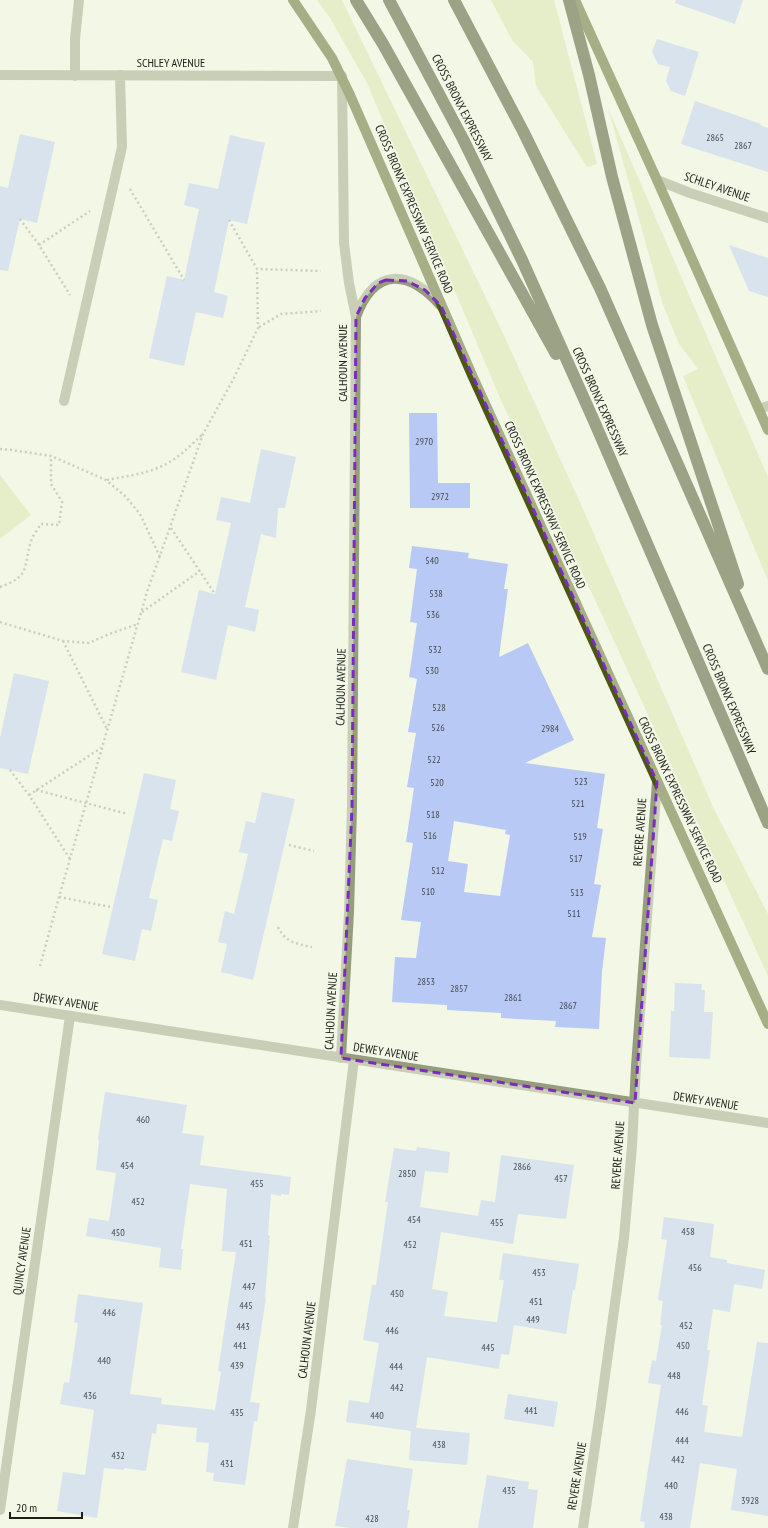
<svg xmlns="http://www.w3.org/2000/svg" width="768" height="1528" font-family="'PT Sans Narrow',sans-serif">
	<rect width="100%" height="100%" fill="#f2f7e6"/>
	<!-- green -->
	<path fill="#d5e2a7" d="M317 0H342L501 329 583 509 714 809 768 914V976L603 617 500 398 367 83 330 18Z
		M491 0H554L597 164 587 167 536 86 533 62 512 40Z
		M608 108 768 477V581L683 376 698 369 679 344 663 305Z
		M0 475 31 515 0 539Z"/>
	<!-- building -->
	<path fill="#b9c9f5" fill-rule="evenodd" d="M676 0H743L735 24 675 3Z
		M657 39 699 52 685 96 671 91 666 81 670 67 658 64 652 52Z
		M695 101 761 124 760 125 768 128V172L681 144Z
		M20 134 55 142 37 223 20 219 8 271 0 270V186L8 188Z
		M230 135 265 143 247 224 229 220 214 292 228 296 223 318 196 312 184 366 149 358 167 276 184 280 199 209 184 205 189 183 218 189Z
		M729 245 768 258V297L749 291Z
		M409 413H437L438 483H470V508H410Z
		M261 449 296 457 285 508H278L276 538 261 534 245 607 259 610 255 632 228 625 216 680 181 672 199 590 215 594 231 523 216 520 221 497 250 503Z
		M412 546 469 553 468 558 508 564 504 589H508L499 657 528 643 574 740 525 763 605 774 597 828 603 829 594 884 601 885 592 937 606 938 602 972 599 1029 555 1027 556 1021 501 1018V1013L447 1010V1005L392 1002 395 957 416 958 421 922 401 920 413 843 406 842 414 788 407 787 416 733 408 732 417 679 409 677 417 623 410 622 417 569 409 568ZM454 821 506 830 505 834 510 835 500 896 464 892 468 864 448 861Z
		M14 673 49 681 28 774 0 768V738Z
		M144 773 176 780 170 809 179 811 172 841 163 839 149 898 158 900 151 931 142 929 135 961 102 954Z
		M262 792 295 799 253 980 221 972 227 944 218 942 225 911 234 914 248 854 239 852 246 821 255 823Z
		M675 983 702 984 701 990H705L704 1012H713L710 1059 669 1057 671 1011H674Z
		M105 1092 187 1105 182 1133 204 1136 200 1165 291 1177 289 1195 281 1194V1196L271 1194 268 1235 270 1236 265 1298H266L250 1402 260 1403 257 1422 254 1421 245 1485 213 1481 214 1473 206 1472 209 1443 196 1442 197 1428 157 1424 156 1434 152 1433 146 1471 124 1468V1470L104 1468 97 1518 57 1511 63 1472 85 1475 94 1410 60 1404 64 1382 69 1383 78 1323 74 1322 78 1294 143 1303 130 1394 162 1398 161 1404 215 1410 221 1372 218 1371 236 1252 222 1251 227 1189 190 1184 181 1249H183L181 1270 159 1267 161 1248 86 1236 89 1218 109 1221 116 1173 96 1170 99 1140 98 1139Z
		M417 1147 450 1152 448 1173 425 1171 420 1207 478 1216 481 1200 495 1202 501 1155 574 1165 566 1219 518 1214 513 1244 441 1232 432 1289 448 1292 444 1316 512 1324 497 1322 504 1280H499L503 1253 579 1264 575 1290H573L566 1334 514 1325 509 1355 501 1354 499 1369 427 1357 416 1428 470 1433 467 1465 409 1460 411 1431 346 1422 349 1400 369 1403 379 1343 363 1340 372 1285H376L388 1202H385L394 1148 416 1151Z
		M664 1217 714 1224 710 1257 727 1260V1263L765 1270 762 1289 734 1284 730 1312 713 1309 707 1350H710L702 1405 708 1406 704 1432 742 1437 757 1342 768 1343V1516L731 1510 737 1469 700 1463 690 1528H644L645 1522 640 1521 661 1385 648 1383 652 1360 656 1361 662 1325H660L663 1301 658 1300 667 1240 661 1239Z
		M508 1394 558 1402 554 1427 504 1419Z
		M347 1459 413 1469 407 1510H410L407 1528H351L335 1526Z
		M487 1475 529 1482 528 1489 538 1490 533 1528H478Z"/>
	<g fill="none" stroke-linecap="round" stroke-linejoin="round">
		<!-- path -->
		<path stroke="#999c90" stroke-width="2.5" stroke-dasharray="2 3" stroke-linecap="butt" d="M130 189 184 280
			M20 219 39 245 70 295
			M229 220 257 269 321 271
			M39 245 90 211
			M259 327 281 314 321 311
			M0 449 12 450 51 456 106 480 125 496 140 514 160 557
			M107 480C126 476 147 474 164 465 179 458 191 445 203 434
			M171 528 215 594
			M0 587C31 576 23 567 31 541 33 535 38 529 41 524L59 525 62 502 51 484V456
			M142 612 200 571
			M0 622 63 641 89 643 109 634 138 624
			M63 641 107 729
			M10 770 29 795 70 859
			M36 790 128 814
			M29 795 101 748
			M289 845 314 851
			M59 897 111 907
			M278 927C285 942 297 944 312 947
			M40 966 59 897 147 592 203 434 234 378 258 328 257 269"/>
		<!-- minor -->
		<path stroke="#959d7c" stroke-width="10" d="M0 75 342 76 344 243 349 283 356 317 352 807 349 912 341 1058
			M75 76V39L79 0
			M657 180 690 193 768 218
			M356 317C375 266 409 270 441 306
			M64 401 122 147 120 75
			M759 409 768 406
			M0 1005 768 1123
			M0 1510 70 1016
			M293 1528 311 1410 354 1060
			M583 1528 601 1405 624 1238 632 1146 636 1066 657 782"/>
		<!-- major -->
		<path stroke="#4b5611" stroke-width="10" d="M293 0 332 58 350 95 472 375 768 1024
			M575 0 657 180 768 430"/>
		<!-- highway -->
		<path stroke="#333a10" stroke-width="12" d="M356 0 383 44 556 354
			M389 0 463 139 522 260 594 421 768 823
			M454 0 523 131 600 288 768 669
			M569 0 589 75 612 177 652 325 738 584"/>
	</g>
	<!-- marked area -->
	<path d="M0 0H768V1528H0ZM386 280 407 281 425 290 441 306 657 782 635 1103 341 1058 352 807 356 317 365 298 378 283Z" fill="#f2f7e6" fill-opacity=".55" fill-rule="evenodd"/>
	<path fill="none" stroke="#7b2cbf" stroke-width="3" stroke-dasharray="8 5" stroke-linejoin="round" d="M386 280 407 281 425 290 441 306 657 782 635 1103 341 1058 352 807 356 317 365 298 378 283Z"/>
	<g text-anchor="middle" stroke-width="3.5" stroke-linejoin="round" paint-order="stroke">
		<!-- number labels -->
		<g font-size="10" fill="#44494f">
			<text x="715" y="141">2865</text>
			<text x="743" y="149">2867</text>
			<text x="424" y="445">2970</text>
			<text x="440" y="500">2972</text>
			<text x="432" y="564">540</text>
			<text x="436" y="597">538</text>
			<text x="433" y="618">536</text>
			<text x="435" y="653">532</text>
			<text x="432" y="674">530</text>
			<text x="439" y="711">528</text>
			<text x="438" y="731">526</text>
			<text x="550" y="732">2984</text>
			<text x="434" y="763">522</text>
			<text x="581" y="785">523</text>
			<text x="437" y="786">520</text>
			<text x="578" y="807">521</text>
			<text x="433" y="818">518</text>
			<text x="430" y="839">516</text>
			<text x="580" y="840">519</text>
			<text x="576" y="862">517</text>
			<text x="438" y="874">512</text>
			<text x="428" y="895">510</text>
			<text x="577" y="896">513</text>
			<text x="574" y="917">511</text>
			<text x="426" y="985">2853</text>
			<text x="459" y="992">2857</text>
			<text x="513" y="1001">2861</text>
			<text x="568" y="1009">2867</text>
			<text x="143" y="1123">460</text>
			<text x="127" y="1169">454</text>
			<text x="522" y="1170">2866</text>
			<text x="407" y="1177">2850</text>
			<text x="561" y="1182">457</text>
			<text x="257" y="1187">455</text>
			<text x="138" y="1205">452</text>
			<text x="414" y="1223">454</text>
			<text x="497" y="1226">455</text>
			<text x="688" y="1235">458</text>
			<text x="118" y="1236">450</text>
			<text x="246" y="1247">451</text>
			<text x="410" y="1248">452</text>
			<text x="695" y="1271">456</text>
			<text x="539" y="1276">453</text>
			<text x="249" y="1290">447</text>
			<text x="397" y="1297">450</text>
			<text x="536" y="1305">451</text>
			<text x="246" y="1309">445</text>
			<text x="109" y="1316">446</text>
			<text x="533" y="1323">449</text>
			<text x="686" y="1329">452</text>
			<text x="243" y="1330">443</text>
			<text x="392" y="1334">446</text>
			<text x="240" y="1349">441</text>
			<text x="683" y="1349">450</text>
			<text x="488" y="1351">445</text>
			<text x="104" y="1364">440</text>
			<text x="237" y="1369">439</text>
			<text x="396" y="1370">444</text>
			<text x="674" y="1379">448</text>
			<text x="397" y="1391">442</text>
			<text x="90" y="1399">436</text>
			<text x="531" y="1414">441</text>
			<text x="682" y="1415">446</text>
			<text x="237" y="1416">435</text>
			<text x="377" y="1419">440</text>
			<text x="682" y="1444">444</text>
			<text x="439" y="1448">438</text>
			<text x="118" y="1459">432</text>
			<text x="678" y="1463">442</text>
			<text x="227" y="1467">431</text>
			<text x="671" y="1489">440</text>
			<text x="509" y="1494">435</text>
			<text x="750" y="1504">3928</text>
			<text x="666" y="1520">438</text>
			<text x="372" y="1522">428</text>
		</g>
		<!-- street labels -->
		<g font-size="12" fill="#1d1e18" stroke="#f2f7e6">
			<text x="171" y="67">SCHLEY AVENUE</text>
			<text transform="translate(462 108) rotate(63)" y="4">CROSS BRONX EXPRESSWAY</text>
			<text transform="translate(717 187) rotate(19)" y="4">SCHLEY AVENUE</text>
			<text transform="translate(414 209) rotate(67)" y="4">CROSS BRONX EXPRESSWAY SERVICE ROAD</text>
			<text transform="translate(343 363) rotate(-90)" y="4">CALHOUN AVENUE</text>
			<text transform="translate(600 402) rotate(66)" y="4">CROSS BRONX EXPRESSWAY</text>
			<text transform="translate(545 505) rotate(66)" y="4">CROSS BRONX EXPRESSWAY SERVICE ROAD</text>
			<text transform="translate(341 687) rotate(-89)" y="4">CALHOUN AVENUE</text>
			<text transform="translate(729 699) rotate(67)" y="4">CROSS BRONX EXPRESSWAY</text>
			<text transform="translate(680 800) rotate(65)" y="4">CROSS BRONX EXPRESSWAY SERVICE ROAD</text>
			<text transform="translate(640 832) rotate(-86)" y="4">REVERE AVENUE</text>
			<text transform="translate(66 1002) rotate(9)" y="4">DEWEY AVENUE</text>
			<text transform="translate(331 1011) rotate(-87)" y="4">CALHOUN AVENUE</text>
			<text transform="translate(386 1052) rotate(9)" y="4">DEWEY AVENUE</text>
			<text transform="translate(706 1101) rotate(9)" y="4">DEWEY AVENUE</text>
			<text transform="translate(618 1155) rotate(-86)" y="4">REVERE AVENUE</text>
			<text transform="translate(22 1261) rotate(-82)" y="4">QUINCY AVENUE</text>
			<text transform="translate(307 1340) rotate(-83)" y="4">CALHOUN AVENUE</text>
			<text transform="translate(577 1476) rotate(-81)" y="4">REVERE AVENUE</text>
		</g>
	</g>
	<!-- scale -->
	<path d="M10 1512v6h72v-6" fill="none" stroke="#1d1e18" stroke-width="2"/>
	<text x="16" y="1512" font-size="12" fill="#1d1e18" stroke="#f2f7e6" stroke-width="3" paint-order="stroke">20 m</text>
</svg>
